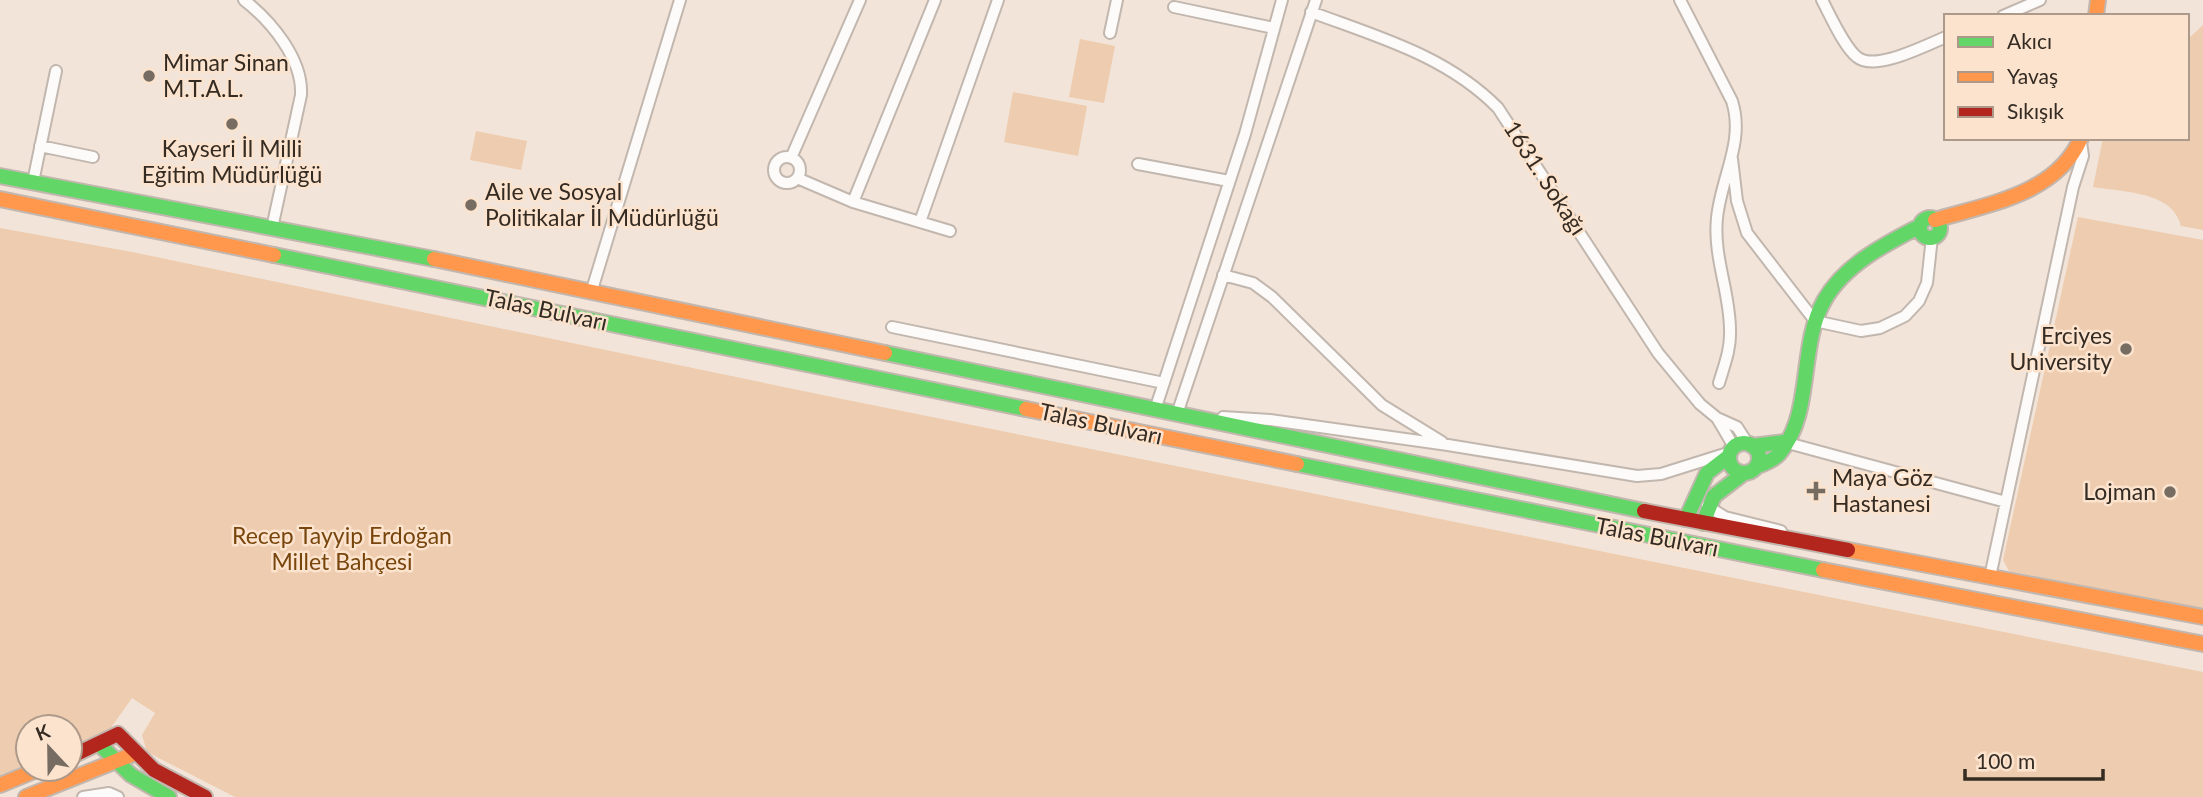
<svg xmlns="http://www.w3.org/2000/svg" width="2203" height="797" font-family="Lato,sans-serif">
	<rect width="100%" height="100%" fill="#f2e4d8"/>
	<!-- green -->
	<path fill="#eeccaf" d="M2203 25V230L2181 226C2173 191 2122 192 2093 187L2103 138H2187V40Z
		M1080 39 1115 46 1104 103 1069 97Z
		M1013 92 1087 106 1078 156 1004 142Z
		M476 131 527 141 521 170 470 160Z
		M2078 217 2203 240V610L2009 571 2003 560Z
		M0 228 132 252 842 399 2203 672V797H235L147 752 142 735 155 713 132 698 110 729 70 748V727H28V764L0 775Z"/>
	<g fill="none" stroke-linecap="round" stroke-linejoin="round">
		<defs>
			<path id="street" d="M244 0C271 21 303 59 301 95L272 228
				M1680 0 1732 101C1745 142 1721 177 1717 218 1713 257 1730 292 1730 330 1731 349 1724 366 1719 383
				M1822 0C1830 15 1844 47 1857 57 1875 72 1926 45 1946 37
				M1174 7 1274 28
				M1311 12C1378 37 1447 56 1498 108L1658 353 1700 404 1717 418 1734 447
				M2003 16 2040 0
				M1110 33 1117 0
				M40 146 93 157
				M774 170a13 13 0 1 1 26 0a13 13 0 1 1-26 0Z
				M791 158 860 0
				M1732 159 1737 201 1747 233 1815 321 1861 331 1880 328 1905 316 1919 301 1927 283 1932 237
				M1138 164 1229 181
				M797 178 853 202 950 231
				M33 182 56 71
				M853 202 935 0
				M920 222 998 0
				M1223 275 1253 283 1272 297 1382 405 1442 442
				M591 293 680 0
				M892 327 1164 383
				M1155 410 1245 134 1282 0
				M1182 415 1177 414 1316 0
				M1223 417 1270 420 1448 445 1637 476 1661 474 1731 452
				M1717 418 1737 427 1748 444
				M1784 442 2006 502
				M1707 506 1725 517 1781 531
				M1990 577 2073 187 2083 156 2081 142
				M83 797 109 793 118 797"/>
			<path id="fast" d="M0 176 434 259
				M1920 228a10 10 0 1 1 20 0a10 10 0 1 1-20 0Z
				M274 255 1026 409
				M885 353 1644 511
				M1729 458a15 15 0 1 1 30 0a15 15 0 1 1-30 0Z
				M1752 446 1784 442
				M1297 464 1823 570
				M1756 467C1764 463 1773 461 1779 454 1814 413 1798 347 1824 301 1844 265 1885 244 1920 226
				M1686 519 1707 473 1729 456
				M1703 523 1714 496 1744 473
				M100 745 131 775 169 797"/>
			<path id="slow" d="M2096 16 2098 0
				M0 199 274 255
				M1935 220C1988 204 2057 194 2081 138
				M434 259 885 353
				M1026 409 1297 464
				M1848 550 2203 617
				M1823 570 2203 644
				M0 785 39 769
				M26 797 136 753"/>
			<path id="jam" d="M1644 511 1848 550
				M70 757 118 734 154 770 205 797"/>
		</defs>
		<!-- street casing -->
		<use href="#street" stroke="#c2b7af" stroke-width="14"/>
		<!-- fast casing -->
		<use href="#fast" stroke="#c2b7af" stroke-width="18"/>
		<!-- slow casing -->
		<use href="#slow" stroke="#c2b7af" stroke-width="18"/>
		<!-- jam casing -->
		<use href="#jam" stroke="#c2b7af" stroke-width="18"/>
		<!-- street -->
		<use href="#street" stroke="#fdfbf9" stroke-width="10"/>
		<!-- fast -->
		<use href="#fast" stroke="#63d668" stroke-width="14"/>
		<!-- slow -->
		<use href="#slow" stroke="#ff974d" stroke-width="14"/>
		<!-- jam -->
		<use href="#jam" stroke="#b3261e" stroke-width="14"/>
	</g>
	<!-- markers -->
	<g fill="#766c62" stroke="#fce3ce" stroke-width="2.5">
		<circle cx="149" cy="76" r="7"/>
		<circle cx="232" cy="124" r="7"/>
		<circle cx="471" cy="205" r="7"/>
		<circle cx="2126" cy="349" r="7"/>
		<path d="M1812.5 480.5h7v7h7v7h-7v7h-7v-7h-7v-7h7z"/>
		<circle cx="2170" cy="492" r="7"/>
	</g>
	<g text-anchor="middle" stroke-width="5" stroke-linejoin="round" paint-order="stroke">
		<!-- poi labels -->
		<g font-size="23" fill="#342b23" stroke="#fce3ce" text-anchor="start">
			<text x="163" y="71">Mimar Sinan<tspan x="163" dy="26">M.T.A.L.</tspan></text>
			<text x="232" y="157" text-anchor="middle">Kayseri İl Milli<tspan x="232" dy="26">Eğitim Müdürlüğü</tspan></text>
			<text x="485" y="200">Aile ve Sosyal<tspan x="485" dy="26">Politikalar İl Müdürlüğü</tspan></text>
			<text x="2112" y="344" text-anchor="end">Erciyes<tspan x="2112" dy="26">University</tspan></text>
			<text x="1832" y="486">Maya Göz<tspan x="1832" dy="26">Hastanesi</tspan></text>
			<text x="2156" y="500" text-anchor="end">Lojman</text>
		</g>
		<!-- street labels -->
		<g font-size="23" fill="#342b23" stroke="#fce3ce">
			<text transform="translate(1545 178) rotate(57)" y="8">1631. Sokağı</text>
			<text transform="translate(546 310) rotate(12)" y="8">Talas Bulvarı</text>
			<text transform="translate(1101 424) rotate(12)" y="8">Talas Bulvarı</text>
			<text transform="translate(1657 537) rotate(11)" y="8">Talas Bulvarı</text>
		</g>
		<!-- park labels -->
		<g font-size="23" fill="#78460d" stroke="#fce3ce">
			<text x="342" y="544">Recep Tayyip Erdoğan<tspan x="342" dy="26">Millet Bahçesi</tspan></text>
		</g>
	</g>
	<!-- legend -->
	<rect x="1944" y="14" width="245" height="126" fill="#fce3ce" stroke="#ac998a" stroke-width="2"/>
	<rect x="1958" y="37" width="35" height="10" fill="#63d668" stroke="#ac998a" stroke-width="2"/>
	<text x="2007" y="49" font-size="21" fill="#342b23">Akıcı</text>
	<rect x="1958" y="72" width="35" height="10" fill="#ff974d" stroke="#ac998a" stroke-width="2"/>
	<text x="2007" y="84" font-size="21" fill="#342b23">Yavaş</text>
	<rect x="1958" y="107" width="35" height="10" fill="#b3261e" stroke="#ac998a" stroke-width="2"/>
	<text x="2007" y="119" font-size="21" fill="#342b23">Sıkışık</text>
	<!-- north arrow -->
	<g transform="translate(49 748) rotate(338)"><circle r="33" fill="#fce3ce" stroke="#ac998a" stroke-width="2"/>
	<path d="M0-5L12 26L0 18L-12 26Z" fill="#766c62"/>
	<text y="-10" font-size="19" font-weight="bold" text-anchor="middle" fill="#342b23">K</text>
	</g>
	<!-- scale -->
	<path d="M1965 769v10h138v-10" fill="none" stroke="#342b23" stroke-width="3.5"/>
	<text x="1976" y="769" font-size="21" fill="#342b23" stroke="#fce3ce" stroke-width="5" paint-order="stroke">100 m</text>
</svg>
